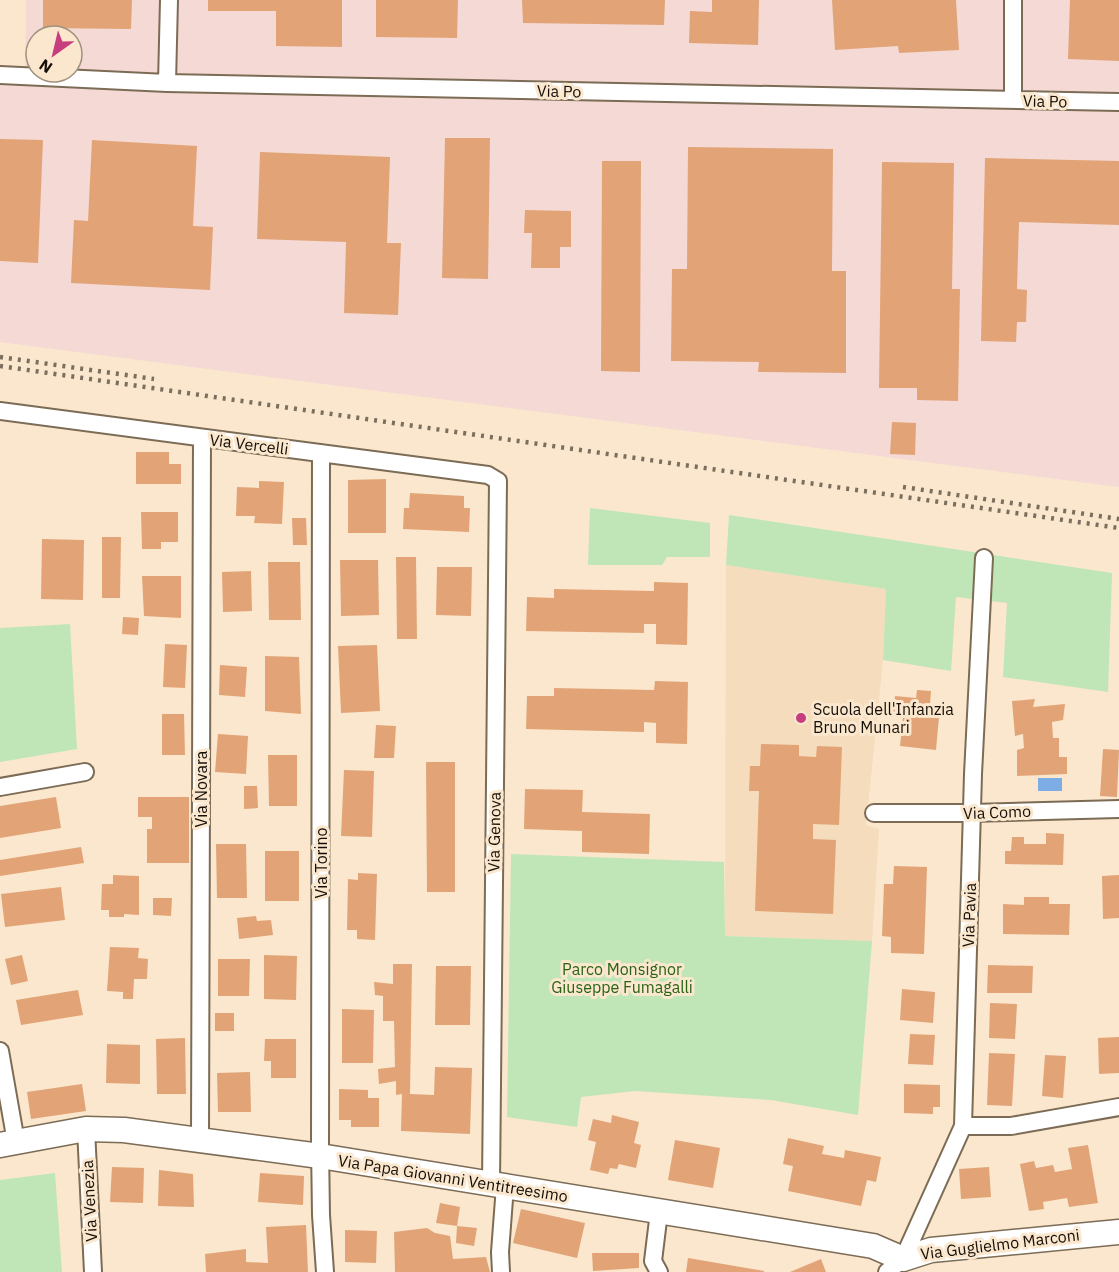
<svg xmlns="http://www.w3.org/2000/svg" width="1119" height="1272" font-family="'IBM Plex Sans',sans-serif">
	<rect width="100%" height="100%" fill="#fae7ce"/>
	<!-- industrial -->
	<path fill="#f4d9d5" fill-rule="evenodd" d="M26 0H1119V487L0 342V77L25 76ZM36 36H72V72H36Z"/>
	<!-- built -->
	<path fill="#f4dcbd" d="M726 565 886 589 883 660 866 825 879 829 872 941 725 936Z"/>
	<!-- green -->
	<path fill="#c0e6b7" d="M590 508 710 523V557H667L662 565H588Z
		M729 515 1112 573 1108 692 1003 677 1007 603 956 597 951 671 883 660 886 589 726 565Z
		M70 624 77 749 0 762V628Z
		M511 854 724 862 725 936 872 941 858 1115 771 1100 635 1091 581 1097 577 1127 507 1117Z
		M55 1173 62 1272H0V1180Z"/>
	<!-- water -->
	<path fill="#7dade4" d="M1038 778H1062V791H1038Z"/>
	<!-- building -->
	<path fill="#e2a476" d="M43 0H132L131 29 43 28Z
		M208 0H342V47L276 46V11H208Z
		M376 0H458L457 38 376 37Z
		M522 0H665L664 25 523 23Z
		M712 0H759L758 45 689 43 690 11 712 12Z
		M832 0H956L959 50 899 53 898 46 835 50Z
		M1070 0H1119V61L1068 59Z
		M445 138H490L488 279 442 278Z
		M0 139 43 140 38 263 0 261Z
		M92 140 197 146 193 226 213 227 210 290 71 283 74 220 88 221Z
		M688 147 833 149 832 271H846V373L758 372 759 362 671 361 672 269H687Z
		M260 152 390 157 387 243H401L398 315 344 313 346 242 257 239Z
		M985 158 1119 161V225L1019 222 1017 289 1027 290 1026 322H1017L1016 342 981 341Z
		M602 161H641L640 372 601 371Z
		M882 162 954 163 952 289H960L958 401 917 400V388H879Z
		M525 210 571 211V247H560V268H531L532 233H524Z
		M892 422 916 423 915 455 890 454Z
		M136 452H169V464H181V484H136Z
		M386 479V533H348V480Z
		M259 481 284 482 282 524 254 523 255 516H236L237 487 259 488Z
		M410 493 464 496V508H470L469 532 403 529 404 508H409Z
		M141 512H178V542H161V549H142Z
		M292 518H306L307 545H293Z
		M102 537H121L120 598H102Z
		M42 539 84 540 83 600 41 599Z
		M396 557H416L417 639H397Z
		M340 560H378L379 615 341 616Z
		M268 562H300L301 620H269Z
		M437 567H472L471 616 436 615Z
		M251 571 252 611 223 612 222 572Z
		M142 576H181V618L144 616Z
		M654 582 688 583 687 645 656 644V624H644V633L526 631 527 597 554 598V589L654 591Z
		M123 617 139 618 138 635 122 634Z
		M165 644 187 645 185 688 163 687Z
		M377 645 380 711 341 713 338 646Z
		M265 656 299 657 301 714 265 711Z
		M220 665 247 667 245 697 219 695Z
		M655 681 688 682 687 744 656 743V723L644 722V732L526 729 527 696H554V688L654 690Z
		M917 690 931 691 930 705 940 706 936 750 900 746 903 717 893 716 895 696 916 698Z
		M1035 699 1033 707 1065 704 1063 720 1052 722 1053 738H1059V757H1067V774L1017 776V750L1024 748 1023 734 1015 736 1012 701Z
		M162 714H184L185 755H162Z
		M376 725 396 726 394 758H374Z
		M218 734 248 736 246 774 215 772Z
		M761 744 799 745V756L816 757 817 746 842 747 839 825 813 824V839L836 840 833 914 755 911 759 791H749L750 766H760Z
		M1103 749 1119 750 1117 797 1100 796Z
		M268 755H297V806H269Z
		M426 762H455V892H427Z
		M344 770 374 771 372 837 341 836Z
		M244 786H257L258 808 244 809Z
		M525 789 583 790 582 812 650 814 649 854 582 852V831L524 829Z
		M56 797 61 828 0 838V806Z
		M138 797H189V863H147V829H152V817H138Z
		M1046 833 1064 834 1063 865 1005 864V851H1011L1012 837H1024V844H1046Z
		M216 844H246L247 898H217Z
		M81 847 84 863 0 876V860Z
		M265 851H299V901H265Z
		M894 866 927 867 924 954 891 953V937L882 936 884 884H893Z
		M358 873 377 874 375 940 357 939V930H347L348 879 358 880Z
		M113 875 139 876V915L124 914V917H109V910H101L102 884H113Z
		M1119 875V918L1103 919 1102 876Z
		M61 887 65 920 5 927 1 894Z
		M1024 897H1049V904H1070L1069 935 1003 934V904L1024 905Z
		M153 898H172L171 916 153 915Z
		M256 916 257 921 271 920 273 935 239 939 237 918Z
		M110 947 139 948 138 958 148 959 147 979H134L133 999H123V992L107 991Z
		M22 955 28 981 11 985 5 959Z
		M264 955 297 956 296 1000 264 999Z
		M218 959H250L249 996H218Z
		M393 964H412L410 1094 434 1095 435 1067 472 1068 470 1134 401 1131 402 1094 396 1095V1081L379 1084 378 1069 395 1067 394 1021H383V996L375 995 374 982 393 984Z
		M988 965 1033 966 1032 993H987Z
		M436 966H471L470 1025H435Z
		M902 989 935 992 933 1023 900 1020Z
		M78 990 83 1015 21 1025 16 1000Z
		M990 1003 1017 1004 1015 1039 989 1038Z
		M342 1009 374 1010 373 1063H342Z
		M215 1013H234V1031H215Z
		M910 1034 935 1035 933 1065 908 1064Z
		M1119 1037V1073L1099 1074 1098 1038Z
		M185 1038 186 1094H157L156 1039Z
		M265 1039H296V1078H271V1061H264Z
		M107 1044 140 1045V1084L106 1083Z
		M989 1053 1015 1054 1012 1106 987 1105Z
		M1045 1055 1066 1056 1063 1098 1042 1096Z
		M250 1072 251 1112H218L217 1073Z
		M82 1084 86 1111 31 1119 27 1092Z
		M904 1084 940 1085V1107H933V1114L904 1113Z
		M339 1089 368 1090V1098H379V1127H351V1120H339Z
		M612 1115 639 1122 634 1143 641 1145 636 1168 619 1164 617 1169 610 1168 608 1174 590 1170 596 1142 588 1140 593 1119 611 1123Z
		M788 1138 824 1146 822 1154 844 1158 845 1150 881 1157 876 1182 867 1180 861 1206 788 1191 793 1166 783 1164Z
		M675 1140 720 1148 713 1188 668 1180Z
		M1088 1145 1098 1203 1069 1207 1067 1198 1043 1202 1044 1209 1029 1211 1020 1164 1034 1161 1036 1168 1053 1165 1055 1172 1072 1169 1068 1148Z
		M112 1167 144 1168 143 1203 110 1202Z
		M989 1167 991 1197 961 1199 959 1169Z
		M159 1170 193 1174 194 1207 158 1206Z
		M260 1173 304 1176 303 1205 258 1202Z
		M440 1203 460 1207 457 1226 436 1223Z
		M521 1209 585 1223 577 1258 513 1243Z
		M306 1225 308 1272H206L205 1254 246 1249V1262L268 1263 266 1227Z
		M457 1226 477 1228 474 1246 456 1243Z
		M427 1228 435 1233 450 1236 453 1259 486 1257 490 1272H395L394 1232Z
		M345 1230 377 1231 376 1263 345 1262Z
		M592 1253H639V1268L593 1271Z
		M688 1258 764 1271V1272H686Z
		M821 1259 826 1272H790Z"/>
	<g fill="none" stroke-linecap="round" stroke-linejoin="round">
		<defs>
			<path id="street" d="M0 75 167 83 1119 102
				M167 83 169 0
				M1013 100V0
				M0 411 488 475 498 481 491 1184
				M321 453 320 1146 321 1215 325 1272
				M0 787 85 772
				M874 813H971L1119 809
				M0 1051 16 1142
				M963 1126H1011L1119 1107
				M86 1129 93 1272
				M200 1140 202 438
				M659 1212 653 1261 659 1272
				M501 1272 500 1252 505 1186
				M887 1272 903 1259 963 1126 973 774 984 558"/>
			<path id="secondary" d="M0 1145 86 1129 124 1130 320 1156 873 1246 903 1259 931 1250 1119 1232"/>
		</defs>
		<!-- street casing -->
		<use href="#street" stroke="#7c6b55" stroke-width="20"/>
		<!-- secondary casing -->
		<use href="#secondary" stroke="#7c6b55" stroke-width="27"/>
		<!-- street -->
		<use href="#street" stroke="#fff" stroke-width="16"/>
		<!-- secondary -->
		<use href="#secondary" stroke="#fff" stroke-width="24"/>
		<!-- rail -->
		<path stroke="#7a6e5f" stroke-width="4.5" stroke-dasharray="3 6" stroke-linecap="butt" d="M0 357 154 379
			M0 366 1119 528
			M903 487 1119 519"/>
	</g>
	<!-- markers -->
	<circle fill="#c63e7d" stroke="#fae7ce" stroke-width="2" cx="801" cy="718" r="6"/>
	<g text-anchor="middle" stroke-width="6" stroke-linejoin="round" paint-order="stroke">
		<!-- street labels -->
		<g font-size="16" fill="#160f07" stroke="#fae7ce">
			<text transform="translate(559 91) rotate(1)" y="6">Via Po</text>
			<text transform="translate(1045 101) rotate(1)" y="6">Via Po</text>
			<text transform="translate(249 444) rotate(7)" y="6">Via Vercelli</text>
			<text transform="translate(201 789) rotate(-90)" y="6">Via Novara</text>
			<text transform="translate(997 812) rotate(-2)" y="6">Via Como</text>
			<text transform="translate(494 832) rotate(-89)" y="6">Via Genova</text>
			<text transform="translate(321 863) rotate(-90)" y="6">Via Torino</text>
			<text transform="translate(969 915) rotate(-88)" y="6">Via Pavia</text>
			<text transform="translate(453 1178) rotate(9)" y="6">Via Papa Giovanni Ventitreesimo</text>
			<text transform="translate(89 1201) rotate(-93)" y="6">Via Venezia</text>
			<text transform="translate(1000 1244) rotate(-7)" y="6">Via Guglielmo Marconi</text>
		</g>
		<!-- poi labels -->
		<g font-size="16" fill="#160f07" stroke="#fae7ce" text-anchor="start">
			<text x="813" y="715">Scuola dell'Infanzia<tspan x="813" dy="18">Bruno Munari</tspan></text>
		</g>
		<!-- park labels -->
		<g font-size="16" fill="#286315" stroke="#fae7ce">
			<text x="622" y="975">Parco Monsignor<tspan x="622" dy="18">Giuseppe Fumagalli</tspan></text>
		</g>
	</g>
	<!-- north arrow -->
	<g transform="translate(54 54) rotate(214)"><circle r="28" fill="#fae7ce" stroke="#9f917e" stroke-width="1.5"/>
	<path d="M0-4.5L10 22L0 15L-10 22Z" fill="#c63e7d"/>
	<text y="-9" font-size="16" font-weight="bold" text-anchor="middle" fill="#160f07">N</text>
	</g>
</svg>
